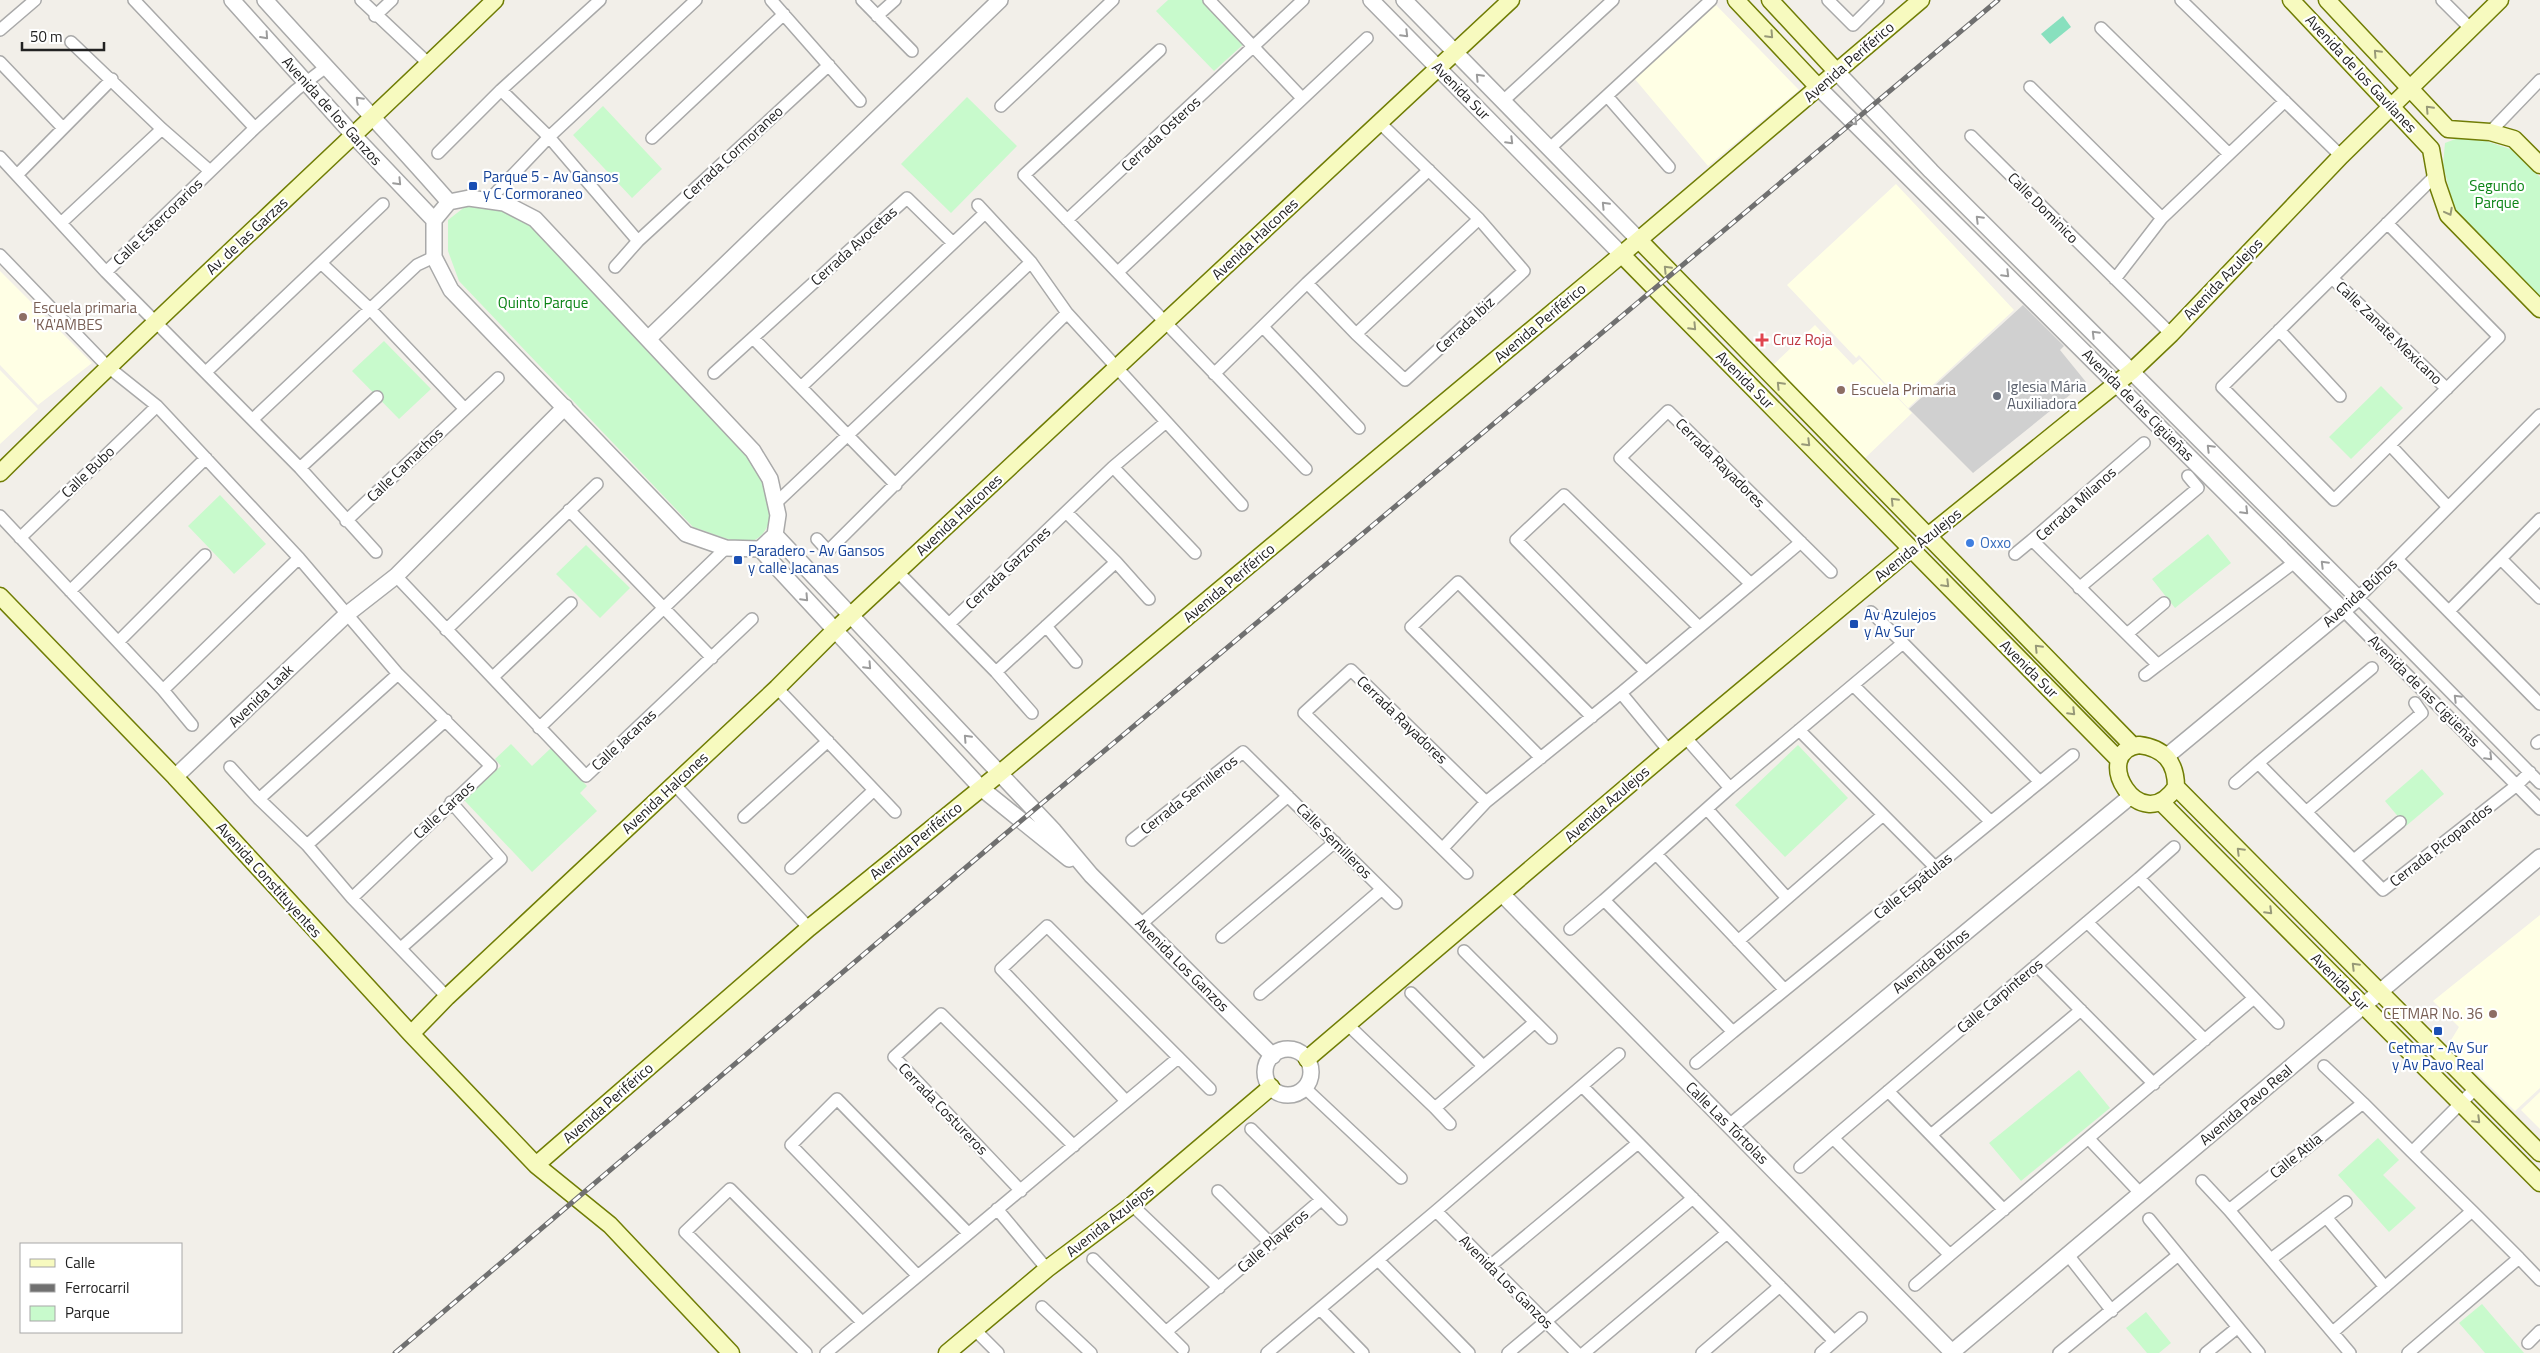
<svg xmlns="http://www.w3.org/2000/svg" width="2540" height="1353" font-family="'Titillium Web',sans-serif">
	<rect width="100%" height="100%" fill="#f2efe9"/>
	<!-- education -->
	<path fill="#ffffe5" d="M1716 5 1799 90 1708 166 1634 78Z
		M1896 184 2014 310 1908 408 1859 355 1856 358 1787 285Z
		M0 271 92 363 38 405 0 365Z
		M1815 325 1853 365 1860 359 1912 413 1861 462 1770 368Z
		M0 370 38 409 0 444Z
		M2540 915V1088L2515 1111 2448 1045 2459 1027 2433 1001Z
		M2540 1092V1129L2521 1110Z"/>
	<!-- religious -->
	<path fill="#d0d0d0" d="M2023 305 2064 346 2060 350 2086 382 1973 473 1909 409Z"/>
	<!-- park -->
	<path fill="#c8facc" d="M1168 0H1208L1247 41 1214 71 1156 11Z
		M967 97 1017 146 951 213 901 164Z
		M603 106 662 169 632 198 573 135Z
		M2458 138 2483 140 2513 150 2540 177V298L2455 212 2443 165 2445 143Z
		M466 206 495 207 539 231 747 454C759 474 781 510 764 532 760 538 753 542 745 542 728 541 709 532 693 527L459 281 448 251V220Z
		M384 341 431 389 399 419 352 371Z
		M2381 386 2403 408 2351 459 2329 437Z
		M220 495 266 544 234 574 188 526Z
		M2208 534 2231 563 2175 608 2152 579Z
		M586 545 630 588 600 618 556 574Z
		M511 744 532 766 551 748 587 786 580 793 597 811 532 872 464 800 501 766 495 759Z
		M1798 745 1848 798 1785 857 1735 805Z
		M2422 769 2444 794 2406 826 2385 801Z
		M2079 1070 2110 1108 2021 1181 1989 1143Z
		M2378 1138 2399 1160 2383 1175 2416 1208 2389 1232 2338 1175Z
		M2482 1304 2524 1353H2485L2459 1323Z
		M2146 1312 2171 1343 2159 1353H2147L2126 1328Z"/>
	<!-- pitch -->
	<path fill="#88e0be" d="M2063 16 2071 27 2050 44 2041 34Z"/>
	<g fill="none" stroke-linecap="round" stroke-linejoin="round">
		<defs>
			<path id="minor" d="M134 0 255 128
				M361 0 429 64
				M771 0 860 101
				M862 0 912 51
				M1209 0 1302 98
				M1828 0 1853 25 1878 0
				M2181 0 2341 156
				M2442 0 2471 29
				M375 16 392 0
				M877 16 895 0
				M2101 28 2229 154
				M0 30 35 0
				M71 42 162 129 210 171
				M1160 50 1024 175 1306 469
				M0 62 62 127
				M2030 87 2162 218
				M501 90 549 137 638 241
				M1607 96 1669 167
				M1503 101 1613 0
				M1001 106 1113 0
				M2490 132 2540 80
				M1971 136 2171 334
				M652 138 784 14
				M1549 149 1711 0
				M438 153 501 90 600 0
				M0 157 106 272 300 468 376 552
				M17 175 112 79
				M490 199 549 137 696 0
				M978 205 1031 262 1067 313 1242 505
				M1067 220 1303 0
				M61 223 162 129
				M2387 223 2499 337 2334 500 2222 387 2436 175
				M0 255 107 366 157 406 299 558 398 674 491 766 352 898
				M321 263 370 309 464 408
				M615 267 638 241 829 65
				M106 272 255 128 296 90 326 67
				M1118 272 1367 38
				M2332 278 2447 389
				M2115 279 2162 218 2285 101
				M1307 283 1356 334 1405 380 1524 271 1479 219 1380 123
				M1263 327 1359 428
				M2279 330 2340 396
				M1356 334 1479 219
				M753 338 896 485
				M207 371 383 204
				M714 373 907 198 953 243
				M1214 374 1307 283 1429 170
				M801 387 985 213
				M2540 415 2358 598 2540 783
				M253 419 417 265 434 257
				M2144 443 2032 540 2158 665 2296 561
				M2390 445 2448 507
				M1113 467 1195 553
				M300 468 377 397
				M777 502 1031 262
				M569 510 712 658
				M1066 512 1116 562 1149 599
				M0 516 163 690 192 725
				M346 521 498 378
				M20 538 157 406
				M817 539 828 551 1067 313
				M2015 554 2032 540
				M2501 559 2540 598
				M2398 560 2540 704
				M898 572 996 672 1032 713
				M396 576 586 776 752 619
				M1751 584 1620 458 1668 411 1831 572
				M2079 588 2198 488 2188 476
				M70 591 206 458
				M2343 610 2540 809
				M2449 611 2540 519
				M1871 612 1903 643
				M949 624 1113 467 1166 422
				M1046 626 1076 662
				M446 630 597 484
				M2127 634 2164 603
				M118 642 205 555
				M1903 643 2040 782 1733 1032 1604 900 1730 788Z
				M2372 668 2258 763 2383 890 2517 785 2530 772
				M996 672 1116 562
				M1646 672 1516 540 1564 495 1699 627
				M2145 675 2158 665
				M493 677 571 603
				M1853 685 1991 822
				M777 688 895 812
				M163 690 299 558
				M1621 693 1669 751
				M539 728 726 548
				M1799 730 1936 868
				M1686 738 1730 788
				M2537 743 2540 741
				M1541 758 1411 627 1458 582 1592 717
				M230 767 259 799 307 845 352 898 447 997
				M2040 782 2073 755
				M2235 783 2258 763
				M674 784 809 928
				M259 799 398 674
				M1707 809 1787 898
				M2306 812 2422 713 2415 703
				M744 817 828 741
				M1132 840 1243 752 1396 903
				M307 845 446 720
				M1443 848 1486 802 1621 693 1801 542
				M1656 854 1784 989
				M2354 860 2400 822
				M791 868 874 790
				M1467 873 1304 713 1351 670 1486 802
				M2139 878 2254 998 1950 1255 1833 1138Z
				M2139 878 2174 847
				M2087 922 2205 1040
				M1141 924 1288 796
				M1570 929 1604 900
				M1222 937 1335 842
				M1738 941 1883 815
				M401 948 501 859 451 802
				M2036 965 2154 1084
				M1411 993 1483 1066
				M1260 994 1382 889
				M2254 998 2278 1023
				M1535 1022 1551 1038
				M1347 1024 1435 1108 1535 1022 1464 951
				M1696 1063 1733 1032
				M2324 1066 2363 1103
				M1582 1086 1834 1341
				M1305 1088 1401 1178
				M1888 1091 2004 1210
				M1126 1101 1001 969 1047 926 1210 1089
				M1435 1108 1450 1124
				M1251 1129 1341 1219
				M1931 1135 2081 1010
				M2089 1139 2141 1194
				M1800 1167 1833 1138
				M2202 1181 2229 1210
				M1021 1191 894 1057 941 1014 1074 1146
				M1218 1191 1271 1244
				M1132 1205 1219 1288
				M997 1209 1047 1269
				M1436 1211 1577 1353
				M2472 1211 2519 1258
				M2326 1217 2385 1287
				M2149 1219 2259 1353
				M2068 1255 2112 1311
				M1093 1259 1183 1349
				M2271 1259 2346 1202
				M1378 1260 1469 1353
				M1490 1266 1638 1143
				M918 1276 791 1145 837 1099 968 1233
				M1915 1285 1950 1255
				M1042 1307 1091 1353
				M1320 1309 1363 1353
				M975 1330 998 1353
				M1167 1331 1321 1200
				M2333 1332 2472 1211 2412 1152
				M2528 1343 2540 1331
				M806 1353 685 1232 730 1189 862 1322
				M826 1353 1178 1058
				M1267 1353 1436 1211 1619 1054
				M1508 1353 1693 1198
				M1584 1353 1727 1233
				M1702 1353 1780 1286
				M1821 1353 1861 1318
				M2059 1353 2177 1256
				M2206 1353 2237 1328
				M2350 1353 2229 1210 2363 1103 2412 1152 2475 1089
				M2408 1353 2519 1258 2540 1280"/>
			<path id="tertiary" d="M232 0 354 136 434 220
				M265 0C326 68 389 133 449 202
				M1371 0 1622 255
				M1404 0 1639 240
				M1836 71 1931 171 2358 598 2167 756
				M1819 88 2343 610
				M469 198 504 203 535 219 753 451 770 479 778 515 775 535 760 549 726 548 686 534 451 290 434 257V220L449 202Z
				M648 339 1000 0
				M775 535 1054 831 1091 875 1273 1056
				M760 549 981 788 1069 859
				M175 777 346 615 396 576 565 407
				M1502 894 1952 1352
				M1265 1072a23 23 0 1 1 46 0a23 23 0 1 1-46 0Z
				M1731 1126 2131 796
				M1951 1353 2540 857"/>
			<path id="secondary" d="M1736 0 1819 88
				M1770 0 1836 71
				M2291 0 2431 149 2437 183 2448 215 2540 309
				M2327 0 2448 129 2490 132 2514 139 2540 165
				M1639 240 2133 746
				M1622 255 2119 760
				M0 473C162 312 331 159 495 0
				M1928 536 2132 371 2171 334 2341 156 2500 0
				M0 596 175 777 411 1034 536 1165 610 1225 731 1353
				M2139 745C2164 748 2176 762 2176 787 2140 840 2089 752 2139 745Z
				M2176 787 2540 1153
				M2161 802 2540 1183
				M411 1034 447 997 777 688 835 630 1511 0
				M1307 1059 1669 751 1911 549
				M536 1165 809 928 1000 773 1608 266 1921 0
				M947 1353 1047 1269 1132 1205 1271 1087"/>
		</defs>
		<!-- minor casing -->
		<use href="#minor" stroke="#a9a9a9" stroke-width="14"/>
		<!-- tertiary casing -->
		<use href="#tertiary" stroke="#a9a9a9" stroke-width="18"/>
		<!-- secondary casing -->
		<use href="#secondary" stroke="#707d05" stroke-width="19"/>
		<!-- minor -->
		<use href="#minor" stroke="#fff" stroke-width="11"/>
		<!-- tertiary -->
		<use href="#tertiary" stroke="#fff" stroke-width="15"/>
		<!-- secondary -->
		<use href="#secondary" stroke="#f7fabf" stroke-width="16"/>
		<defs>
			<path id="rail" d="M395 1353 997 841 1998 0"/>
		</defs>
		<!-- rail casing -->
		<use href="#rail" stroke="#707070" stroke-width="5"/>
		<!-- rail -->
		<use href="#rail" stroke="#fff" stroke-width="3" stroke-dasharray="9" stroke-linecap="butt"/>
	</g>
	<!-- one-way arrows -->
	<defs><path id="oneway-chevron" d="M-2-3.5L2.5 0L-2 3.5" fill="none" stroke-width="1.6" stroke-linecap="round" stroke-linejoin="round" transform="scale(1.25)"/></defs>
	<g stroke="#9c9c9c">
		<use href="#oneway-chevron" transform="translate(1405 34) rotate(45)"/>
		<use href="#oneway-chevron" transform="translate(265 36) rotate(48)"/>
		<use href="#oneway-chevron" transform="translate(1479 77) rotate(-134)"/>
		<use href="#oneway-chevron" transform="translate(359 100) rotate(-135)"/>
		<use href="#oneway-chevron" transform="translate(1854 122) rotate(45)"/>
		<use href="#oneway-chevron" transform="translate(1510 141) rotate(45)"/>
		<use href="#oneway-chevron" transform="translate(398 182) rotate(46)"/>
		<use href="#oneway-chevron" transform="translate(1605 205) rotate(-134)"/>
		<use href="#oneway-chevron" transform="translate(1979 219) rotate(-135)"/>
		<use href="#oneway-chevron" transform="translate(2006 274) rotate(45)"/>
		<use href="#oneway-chevron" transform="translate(2095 334) rotate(-135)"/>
		<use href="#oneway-chevron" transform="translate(2210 448) rotate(-135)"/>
		<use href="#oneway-chevron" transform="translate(2245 511) rotate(45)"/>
		<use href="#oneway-chevron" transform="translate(2324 564) rotate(-135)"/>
		<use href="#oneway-chevron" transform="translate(805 598) rotate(47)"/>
		<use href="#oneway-chevron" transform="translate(868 666) rotate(47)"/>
		<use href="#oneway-chevron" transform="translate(2457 698) rotate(-135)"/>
		<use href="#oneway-chevron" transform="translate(967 738) rotate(-133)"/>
		<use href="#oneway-chevron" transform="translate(2489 757) rotate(45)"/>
	</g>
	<g stroke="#979978">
		<use href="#oneway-chevron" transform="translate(1770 35) rotate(47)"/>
		<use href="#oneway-chevron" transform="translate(2377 53) rotate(-133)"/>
		<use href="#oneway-chevron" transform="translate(2429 109) rotate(-133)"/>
		<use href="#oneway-chevron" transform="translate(2449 212) rotate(62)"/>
		<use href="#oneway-chevron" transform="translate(1667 269) rotate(-134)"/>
		<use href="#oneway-chevron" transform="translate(1693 327) rotate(46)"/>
		<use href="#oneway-chevron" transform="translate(1780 385) rotate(-134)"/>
		<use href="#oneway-chevron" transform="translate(1807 443) rotate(45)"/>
		<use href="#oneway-chevron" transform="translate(1894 501) rotate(-134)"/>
		<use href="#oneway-chevron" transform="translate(1946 584) rotate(45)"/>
		<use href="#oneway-chevron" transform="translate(2038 648) rotate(-134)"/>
		<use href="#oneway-chevron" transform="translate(2072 712) rotate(45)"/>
		<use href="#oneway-chevron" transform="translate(2240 851) rotate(-135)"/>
		<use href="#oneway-chevron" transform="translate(2269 911) rotate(45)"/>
		<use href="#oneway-chevron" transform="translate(2355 966) rotate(-135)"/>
		<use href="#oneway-chevron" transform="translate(2477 1120) rotate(45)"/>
	</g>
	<!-- markers -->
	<g fill="#1a4fb4" stroke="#fff" stroke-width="2">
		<rect x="468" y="181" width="10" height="10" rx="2.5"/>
		<rect x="733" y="555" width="10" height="10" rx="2.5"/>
		<rect x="1849" y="619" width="10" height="10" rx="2.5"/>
		<rect x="2433" y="1026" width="10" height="10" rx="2.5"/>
	</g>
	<g fill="#8d6e63" stroke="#fff" stroke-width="2">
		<circle cx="23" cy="317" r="5"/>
		<circle cx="1841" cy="390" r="5"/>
		<circle cx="2493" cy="1014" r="5"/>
	</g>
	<path fill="#e0444e" stroke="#fff" stroke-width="2" d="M1759.5 332.5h5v5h5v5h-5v5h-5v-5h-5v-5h5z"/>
	<circle fill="#6b7280" stroke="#fff" stroke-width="2" cx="1997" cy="396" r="5"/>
	<circle fill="#3f7fe0" stroke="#fff" stroke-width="2" cx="1970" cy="543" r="5"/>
	<g text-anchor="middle" stroke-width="4.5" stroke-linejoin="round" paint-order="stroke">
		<!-- street labels -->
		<g font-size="15" fill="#222" stroke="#fff">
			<text transform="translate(1849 62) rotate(-41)" y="5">Avenida Periférico</text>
			<text transform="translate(2361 74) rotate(47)" y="5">Avenida de los Gavilanes</text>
			<text transform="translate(1461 91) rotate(45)" y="5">Avenida Sur</text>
			<text transform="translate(332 111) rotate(48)" y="5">Avenida de los Ganzos</text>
			<text transform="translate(1161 134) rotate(-43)" y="5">Cerrada Osteros</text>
			<text transform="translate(733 153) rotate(-43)" y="5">Cerrada Cormoraneo</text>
			<text transform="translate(2043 208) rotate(45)" y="5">Calle Dominico</text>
			<text transform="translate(158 222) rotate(-44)" y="5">Calle Estercorarios</text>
			<text transform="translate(247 236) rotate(-43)" y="5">Av. de las Garzas</text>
			<text transform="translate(1255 239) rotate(-43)" y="5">Avenida Halcones</text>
			<text transform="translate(854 246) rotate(-42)" y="5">Cerrada Avocetas</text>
			<text transform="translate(2223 279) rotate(-46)" y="5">Avenida Azulejos</text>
			<text transform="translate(1540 323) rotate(-40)" y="5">Avenida Periférico</text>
			<text transform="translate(1465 325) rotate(-43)" y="5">Cerrada Ibiz</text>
			<text transform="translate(2389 333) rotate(44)" y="5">Calle Zanate Mexicano</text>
			<text transform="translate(1745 380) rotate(45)" y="5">Avenida Sur</text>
			<text transform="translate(2138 405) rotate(45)" y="5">Avenida de las Cigüeñas</text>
			<text transform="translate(1720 463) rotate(45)" y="5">Cerrada Rayadores</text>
			<text transform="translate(405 465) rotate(-44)" y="5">Calle Camachos</text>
			<text transform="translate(88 472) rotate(-44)" y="5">Calle Bubo</text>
			<text transform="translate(2076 504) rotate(-42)" y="5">Cerrada Milanos</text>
			<text transform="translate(959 515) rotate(-43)" y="5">Avenida Halcones</text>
			<text transform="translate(1918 545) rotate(-39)" y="5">Avenida Azulejos</text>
			<text transform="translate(1008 568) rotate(-44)" y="5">Cerrada Garzones</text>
			<text transform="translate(1229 583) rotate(-40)" y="5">Avenida Periférico</text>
			<text transform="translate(2360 593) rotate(-42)" y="5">Avenida Búhos</text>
			<text transform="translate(2029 669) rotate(45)" y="5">Avenida Sur</text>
			<text transform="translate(2424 691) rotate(45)" y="5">Avenida de las Cigüeñas</text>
			<text transform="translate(261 696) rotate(-44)" y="5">Avenida Laak</text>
			<text transform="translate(1402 720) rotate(44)" y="5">Cerrada Rayadores</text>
			<text transform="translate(624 740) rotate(-43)" y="5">Calle Jacanas</text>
			<text transform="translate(665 793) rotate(-43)" y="5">Avenida Halcones</text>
			<text transform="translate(1189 795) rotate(-38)" y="5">Cerrada Semilleros</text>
			<text transform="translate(1607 804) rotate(-41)" y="5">Avenida Azulejos</text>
			<text transform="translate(444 810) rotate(-43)" y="5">Calle Caraos</text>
			<text transform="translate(916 841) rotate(-39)" y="5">Avenida Periférico</text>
			<text transform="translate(1334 841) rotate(45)" y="5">Calle Semilleros</text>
			<text transform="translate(2441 845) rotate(-38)" y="5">Cerrada Picopandos</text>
			<text transform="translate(269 880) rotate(48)" y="5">Avenida Constituyentes</text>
			<text transform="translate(1913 886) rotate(-39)" y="5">Calle Espátulas</text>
			<text transform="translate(1931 961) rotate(-39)" y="5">Avenida Búhos</text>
			<text transform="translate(1182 965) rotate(45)" y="5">Avenida Los Ganzos</text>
			<text transform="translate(2340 982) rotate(45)" y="5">Avenida Sur</text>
			<text transform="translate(2000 996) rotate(-40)" y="5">Calle Carpinteros</text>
			<text transform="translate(608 1103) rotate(-41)" y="5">Avenida Periférico</text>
			<text transform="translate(2246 1105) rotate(-40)" y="5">Avenida Pavo Real</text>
			<text transform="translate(943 1109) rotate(46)" y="5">Cerrada Costureros</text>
			<text transform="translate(1727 1123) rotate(45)" y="5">Calle Las Tórtolas</text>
			<text transform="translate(2296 1156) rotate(-39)" y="5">Calle Atila</text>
			<text transform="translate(1110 1221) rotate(-38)" y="5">Avenida Azulejos</text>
			<text transform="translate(1273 1241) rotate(-41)" y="5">Calle Playeros</text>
			<text transform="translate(1506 1282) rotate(45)" y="5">Avenida Los Ganzos</text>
		</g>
		<!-- transit labels -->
		<g font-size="15" fill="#164399" stroke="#fff" text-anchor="start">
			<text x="483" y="182">Parque 5 - Av Gansos<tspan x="483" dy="17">y C Cormoraneo</tspan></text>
			<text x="748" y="556">Paradero - Av Gansos<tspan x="748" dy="17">y calle Jacanas</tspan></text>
			<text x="1864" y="620">Av Azulejos<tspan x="1864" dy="17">y Av Sur</tspan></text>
			<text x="2438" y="1053" text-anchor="middle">Cetmar - Av Sur<tspan x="2438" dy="17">y Av Pavo Real</tspan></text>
		</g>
		<!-- park labels -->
		<g font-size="15" fill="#0c8416" stroke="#fff">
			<text x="2497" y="191">Segundo<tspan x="2497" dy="17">Parque</tspan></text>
			<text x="543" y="308">Quinto Parque</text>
		</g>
		<!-- education labels -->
		<g font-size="15" fill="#785e54" stroke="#fff" text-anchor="start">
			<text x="33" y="313">Escuela primaria<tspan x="33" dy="17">'KA'AMBES</tspan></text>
			<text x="1851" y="395">Escuela Primaria</text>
			<text x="2483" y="1019" text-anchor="end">CETMAR No. 36</text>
		</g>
		<!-- health labels -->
		<g font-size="15" fill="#be3a42" stroke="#fff" text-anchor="start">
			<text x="1773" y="345">Cruz Roja</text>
		</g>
		<!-- worship labels -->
		<g font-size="15" fill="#5b616d" stroke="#fff" text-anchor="start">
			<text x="2007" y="392">Iglesia Mária<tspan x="2007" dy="17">Auxiliadora</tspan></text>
		</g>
		<!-- shop labels -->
		<g font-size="15" fill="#366cbe" stroke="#fff" text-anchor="start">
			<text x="1980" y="548">Oxxo</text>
		</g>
	</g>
	<!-- legend -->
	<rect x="20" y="1243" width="162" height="90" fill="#ffffff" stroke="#a7a7a7"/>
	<rect x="30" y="1259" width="25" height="8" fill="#f7fabf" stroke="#a7a7a7"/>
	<text x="65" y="1268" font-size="15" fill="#222222">Calle</text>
	<rect x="30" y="1284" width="25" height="8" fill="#707070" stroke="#a7a7a7"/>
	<text x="65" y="1293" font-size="15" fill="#222222">Ferrocarril</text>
	<rect x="30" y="1306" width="25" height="15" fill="#c8facc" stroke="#a7a7a7"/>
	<text x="65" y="1318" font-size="15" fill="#222222">Parque</text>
	<!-- scale -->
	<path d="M22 42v8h82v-8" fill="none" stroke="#222222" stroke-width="2.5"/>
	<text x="30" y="42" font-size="15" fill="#222222" stroke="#ffffff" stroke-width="4" paint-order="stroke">50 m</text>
</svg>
